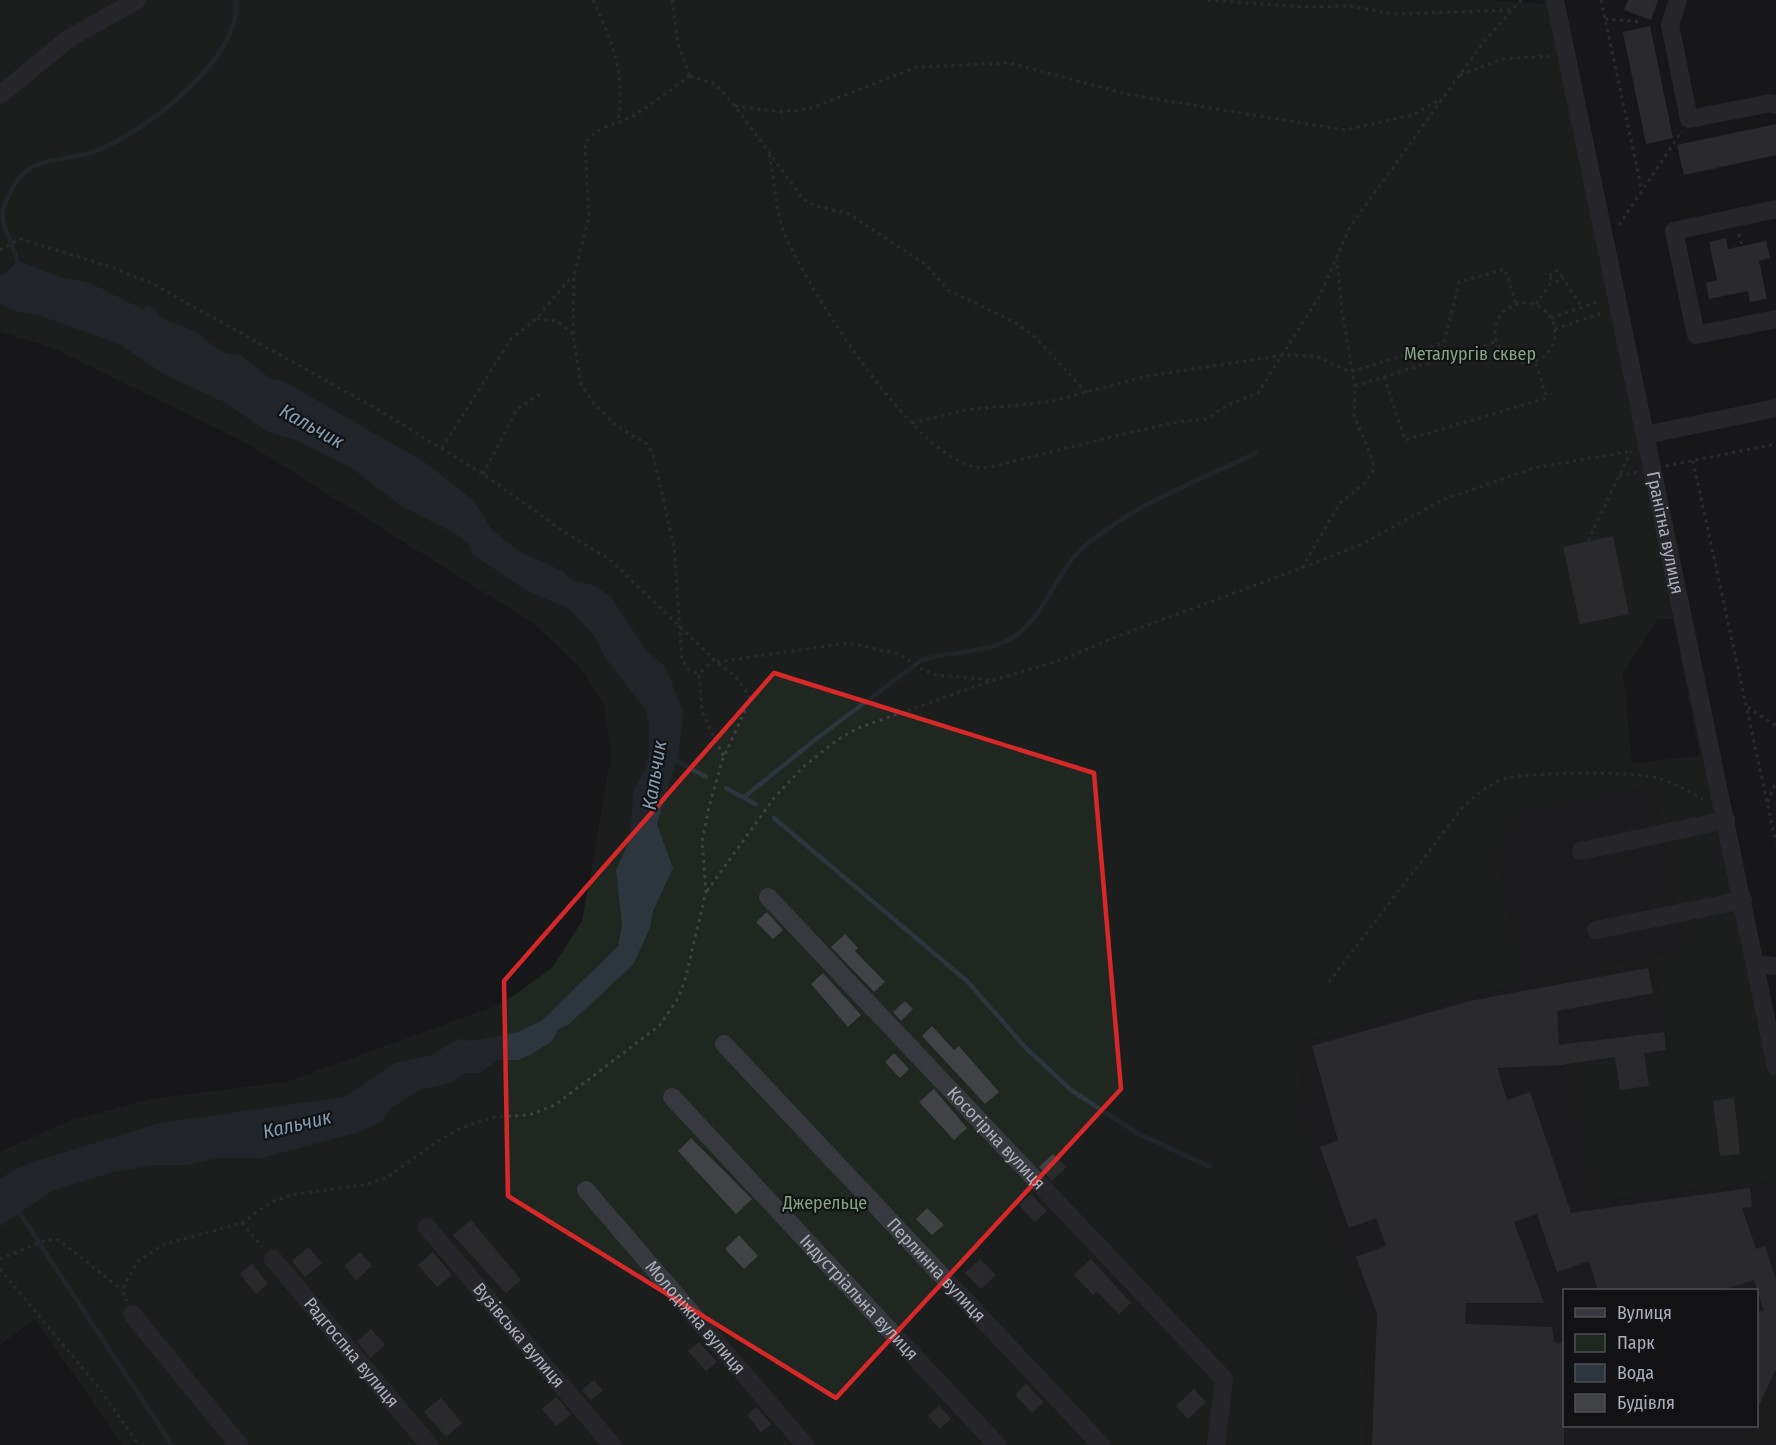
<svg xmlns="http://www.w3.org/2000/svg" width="1776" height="1445" font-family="'Fira Sans Condensed',sans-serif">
	<rect width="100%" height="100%" fill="#171719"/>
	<!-- built -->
	<path fill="#232326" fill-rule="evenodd" d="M1654 787 1687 949 1523 982 1497 856 1519 814Z
		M1655 962 1669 1052 1592 1202 1776 1181V1391L1760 1426 1774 1445H1365L1369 1328 1298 1111 1305 1042 1469 996ZM1564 1290H1756V1426H1564Z"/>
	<!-- green -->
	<path fill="#1f2720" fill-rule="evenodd" d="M0 0H1491L1544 4 1543 0H1555L1776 1067V1181L1592 1202 1575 1063 1669 1052 1655 962 1469 996 1305 1042 1298 1111 1369 1328 1365 1445H123L35 1319 0 1345V1152L69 1121 151 1099 286 1082 503 1003 552 968 582 921 611 757 605 707 581 668 534 624 250 445 51 347 0 332ZM1658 619H1673L1700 756 1632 763 1623 673ZM1654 787 1686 949 1523 982 1497 856 1520 814Z
		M1776 1391V1445H1774L1760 1426Z"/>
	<!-- water -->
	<path fill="#2d363c" d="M18 261 60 277 90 283 142 309 149 305C169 328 172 319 193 331 207 338 221 358 239 354L271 379 283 381 424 462 474 501 491 529 518 551 562 571 572 580 595 586 611 597 645 649 666 668 683 712 679 752 657 824 673 868 653 911 650 928 633 965 568 1025 559 1029 552 1041 532 1054 518 1060H498L479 1073H466L450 1083 419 1090 391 1108 381 1122 356 1133 262 1158H219L188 1165H155L113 1172 52 1191 0 1226V1179L14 1170 36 1161 160 1123 345 1097 395 1063 432 1055 458 1039 472 1041 518 1032 541 1021 618 946 622 926 616 870 629 841 634 789 644 772 649 750V724L646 710 605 657 596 638 570 609 527 591 472 554 469 544 458 535 403 507 350 467 296 440 268 432 224 402 164 374 120 344 41 316 12 310 0 303V275L5 274Z"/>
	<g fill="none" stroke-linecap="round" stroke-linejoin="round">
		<!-- stream -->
		<path stroke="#2d363c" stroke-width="4.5" d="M18 265C16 246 0 229 3 209 9 192 18 173 35 166 52 158 74 158 93 152 142 135 243 58 236 0
			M672 758 706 777
			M726 788 755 804
			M744 797 820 736 922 660C952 650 980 655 1010 639 1043 622 1054 573 1084 547 1132 505 1198 481 1256 453
			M774 818 967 981 1025 1047 1071 1090 1137 1133 1210 1167
			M17 1209 172 1445"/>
	</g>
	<!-- building -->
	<path fill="#414246" d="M1628 0H1658L1651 20 1624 10Z
		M1650 26 1673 138 1646 144 1623 32Z
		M1776 124V155L1684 175 1677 145Z
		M1726 238 1728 249 1766 241 1770 258 1759 261 1767 299 1750 302 1748 291 1709 299 1706 283 1717 280 1709 242Z
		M1613 536 1629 614 1580 624 1563 547Z
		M767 912 783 930 773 939 756 922Z
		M845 934 858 948 855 951 885 982 874 992 831 947Z
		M1648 968 1653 993 1557 1011 1559 1045 1664 1032 1666 1050 1644 1053 1649 1086 1620 1090 1615 1057 1560 1065 1497 1068 1507 1100 1530 1092 1571 1213 1750 1188 1752 1207 1742 1208 1756 1249 1765 1246 1776 1280V1369L1756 1412V1312L1764 1311 1754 1280 1722 1290H1598L1589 1261 1557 1272 1537 1214 1514 1222 1544 1303H1466L1465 1324 1552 1327 1554 1342 1558 1344 1564 1342V1445H1372L1377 1314 1356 1257 1386 1246 1376 1218 1349 1228 1320 1147 1338 1140 1312 1046 1470 1001Z
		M823 973 861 1015 848 1027 811 984Z
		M905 1001 913 1009 901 1021 893 1012Z
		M932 1026 954 1050 959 1046 999 1092 985 1104 922 1036Z
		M894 1053 909 1069 900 1078 885 1062Z
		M934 1089 967 1128 954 1140 919 1102Z
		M1734 1098 1740 1154 1720 1156 1713 1101Z
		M691 1138 752 1199 736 1214 678 1151Z
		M1053 1154 1066 1167 1052 1181 1039 1167Z
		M1031 1194 1047 1211 1035 1222 1019 1205Z
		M927 1208 944 1225 932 1235 916 1219Z
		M471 1220 521 1280 506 1293 453 1235Z
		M739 1235 758 1256 744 1269 725 1249Z
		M308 1247 322 1263 305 1277 292 1261Z
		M360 1252 372 1266 356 1280 344 1266Z
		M433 1252 452 1275 437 1287 418 1265Z
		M980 1259 996 1275 981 1289 965 1273Z
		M1091 1259 1131 1303 1119 1314 1097 1291 1093 1295 1074 1275Z
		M252 1264 268 1284 256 1294 240 1274Z
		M371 1329 385 1345 370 1358 357 1341Z
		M699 1342 717 1362 706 1371 688 1351Z
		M594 1380 603 1390 591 1400 582 1390Z
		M1026 1384 1044 1402 1032 1413 1015 1395Z
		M1194 1389 1206 1402 1188 1419 1176 1406Z
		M556 1397 571 1414 556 1426 542 1409Z
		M441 1398 462 1423 446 1437 424 1412Z
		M939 1406 951 1419 940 1429 928 1416Z
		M756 1407 771 1424 761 1432 747 1415Z"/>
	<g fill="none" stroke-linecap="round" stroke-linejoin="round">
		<!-- path -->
		<path stroke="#3e4045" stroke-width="3" stroke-dasharray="3 4.5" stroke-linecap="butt" d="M593 0C613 45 625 69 618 120
			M672 0 678 44 690 76
			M1208 0 1302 7 1350 6 1394 14 1513 10
			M1601 0 1642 191
			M1605 19 1641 22
			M1460 75 1502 59 1549 56
			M690 76C671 89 653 104 633 116 616 125 597 126 585 143L589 217 574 275 573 334 581 384 595 405 618 427 647 444 653 455 674 546 682 660 689 670 699 674
			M690 76 715 84 735 106 803 199 814 205 849 214 925 264 948 290 1016 323 1034 336 1087 393
			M735 106 781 112 809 109 917 67 1010 63 1131 95 1345 130 1413 115 1439 100
			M769 154C776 183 774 212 787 239 813 297 908 445 968 465 978 469 986 468 995 466L1123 434 1177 422 1206 419 1230 404 1258 393 1320 295 1350 227 1482 44 1521 0
			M1619 225 1682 131
			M1739 234 1742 246
			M0 250 20 239 108 266 151 283 377 409 483 474 566 533 609 559 717 662 736 677 749 696 747 706 722 761 708 811 702 842 706 892 685 980 677 1000 660 1025 555 1105 529 1115 495 1117 461 1128 435 1143 386 1178 364 1185 291 1195 271 1202 242 1223 165 1244 138 1261 122 1290 127 1301
			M1550.5 276a5.5 5.5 0 1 1 11 0a5.5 5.5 0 1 1-11 0Z
			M1562 277 1582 307
			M1495 333a30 30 0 1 1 60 0a30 30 0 1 1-60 0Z
			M1536 304 1553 280
			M1551 318 1601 301
			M537 319 557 321 573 334
			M1555 329 1605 312
			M1384 377 1405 440 1547 398 1535 362
			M1355 386 1495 342
			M912 423 965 410 1049 402 1147 376 1284 355 1316 356 1350 372 1444 343 1459 282 1505 269 1516 303
			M442 448 511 339 536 319 572 276
			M1693 461 1776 843
			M1666 466 1776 444
			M483 474 517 409 540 394
			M1619 476 1638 472
			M1588 541 1631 451
			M1302 568 1340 503 1365 483 1373 471V460L1354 416 1355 386 1342 312 1337 260
			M714 659 699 674 702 712 724 757
			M717 662 848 643 899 654 923 670 936 675 992 680
			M1748 707 1776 726
			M1768 802 1776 782
			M707 891 774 798 802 768 837 740 858 728 994 680 1064 659 1118 636 1302 568 1364 543 1442 500 1534 468 1631 451
			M1329 982 1462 808C1475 796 1487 785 1504 779 1524 772 1625 772 1648 776 1668 779 1685 790 1703 799
			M242 1223 262 1247
			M0 1259 46 1240H59L122 1290
			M0 1269 99 1388 139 1445"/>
		<!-- minor -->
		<g stroke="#38393e" stroke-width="18">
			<path id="s1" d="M1555 0 1776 1067"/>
			<path d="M1678 0 1670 25 1689 119 1771 103 1776 105"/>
			<path d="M0 95 68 39 137 0"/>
			<path d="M1776 209 1674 231 1696 335 1776 319"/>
			<path d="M1645 435 1776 408"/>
			<path d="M1581 851 1726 820"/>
			<path id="s2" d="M768 897 1224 1379 1216 1445"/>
			<path d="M1596 930 1743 900"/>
			<path d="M1756 964 1776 966"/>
			<path id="s3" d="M724 1044 1101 1445"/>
			<path id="s4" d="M672 1097 997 1445"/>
			<path id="s5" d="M586 1190 805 1445"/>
			<path id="s6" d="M427 1227 612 1445"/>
			<path id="s7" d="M273 1259 429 1445"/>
			<path d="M132 1314 239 1445"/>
		</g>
	</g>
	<!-- marked area -->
	<path d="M0 0H1776V1445H0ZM774 673 1094 773 1121 1089 836 1398 508 1196 504 981Z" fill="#171719" fill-opacity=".55" fill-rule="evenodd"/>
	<path fill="none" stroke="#d62828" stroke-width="4.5" stroke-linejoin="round" d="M774 673 1094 773 1121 1089 836 1398 508 1196 504 981Z"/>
	<g text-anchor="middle" stroke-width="4.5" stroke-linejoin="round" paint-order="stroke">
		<!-- park labels -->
		<g font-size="18" fill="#81a383" stroke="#121214">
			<text x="1470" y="360">Металургів сквер</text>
			<text x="825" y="1209">Джерельце</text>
		</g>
		<!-- street labels -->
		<g font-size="18" fill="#a9aeb8" stroke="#121214">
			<text dy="6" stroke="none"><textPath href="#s1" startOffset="544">Гранітна вулиця</textPath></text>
			<text dy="6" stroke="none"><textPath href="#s2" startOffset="332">Косогірна вулиця</textPath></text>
			<text dy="6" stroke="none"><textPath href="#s3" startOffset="310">Перлинна вулиця</textPath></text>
			<text dy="6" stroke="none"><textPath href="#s4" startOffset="274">Індустріальна вулиця</textPath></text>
			<text dy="6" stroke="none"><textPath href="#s5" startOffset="168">Молодіжна вулиця</textPath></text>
			<text dy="6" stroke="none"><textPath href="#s6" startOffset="142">Вузівська вулиця</textPath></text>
			<text dy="6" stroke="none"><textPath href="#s7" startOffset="122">Радгоспна вулиця</textPath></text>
		</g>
		<!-- water labels -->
		<g font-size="20" font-style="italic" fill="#819bb2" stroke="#121214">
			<text transform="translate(312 426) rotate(29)" y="7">Кальчик</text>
			<text transform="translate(654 775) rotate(-81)" y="7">Кальчик</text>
			<text transform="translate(297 1124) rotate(-13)" y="7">Кальчик</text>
		</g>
	</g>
	<!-- legend -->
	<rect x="1563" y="1289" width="195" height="138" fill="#121214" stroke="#4e5056" stroke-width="1.5"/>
	<rect x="1575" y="1308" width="30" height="9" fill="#38393e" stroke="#4e5056" stroke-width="1.5"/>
	<text x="1617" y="1319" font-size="18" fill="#a9aeb8">Вулиця</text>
	<rect x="1575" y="1334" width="30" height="18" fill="#1f2720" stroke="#4e5056" stroke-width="1.5"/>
	<text x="1617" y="1349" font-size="18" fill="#a9aeb8">Парк</text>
	<rect x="1575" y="1364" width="30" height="18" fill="#2d363c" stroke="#4e5056" stroke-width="1.5"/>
	<text x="1617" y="1379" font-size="18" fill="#a9aeb8">Вода</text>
	<rect x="1575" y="1394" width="30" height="18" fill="#414246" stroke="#4e5056" stroke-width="1.5"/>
	<text x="1617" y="1409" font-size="18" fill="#a9aeb8">Будівля</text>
</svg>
